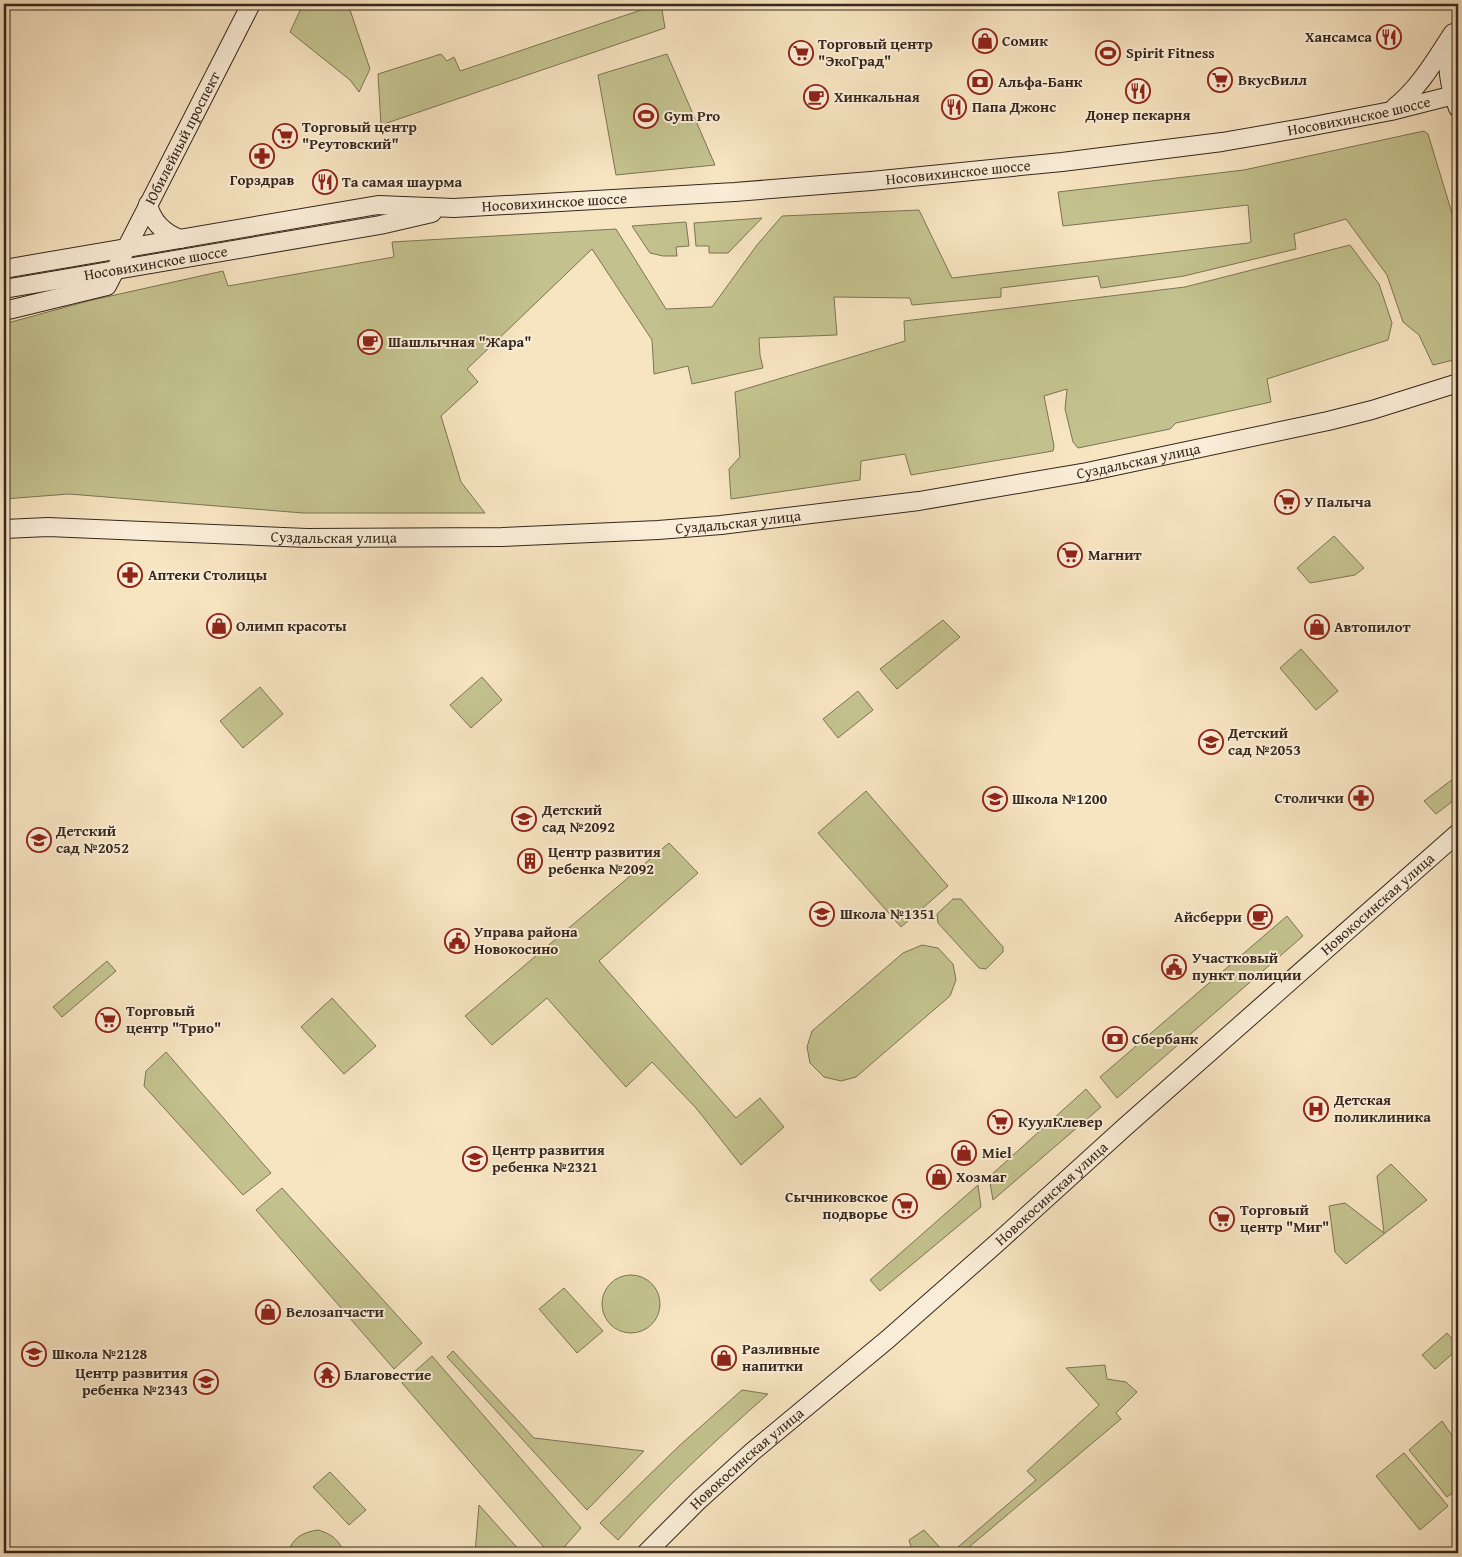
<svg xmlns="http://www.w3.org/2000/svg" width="1462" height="1557" font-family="'Gentium Book Plus',serif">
	<rect width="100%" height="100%" fill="#f7e4c1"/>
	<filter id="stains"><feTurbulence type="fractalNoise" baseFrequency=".004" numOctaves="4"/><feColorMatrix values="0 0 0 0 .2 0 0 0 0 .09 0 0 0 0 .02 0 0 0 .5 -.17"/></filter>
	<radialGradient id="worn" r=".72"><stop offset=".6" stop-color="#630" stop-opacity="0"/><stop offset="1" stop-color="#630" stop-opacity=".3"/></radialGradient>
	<!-- green -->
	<path fill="#c3c28e" stroke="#7c7455" d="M303 4H348L370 69 359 92 350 80 290 32Z
		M652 4H661L665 28 381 125 378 74 441 54 447 61 454 57 460 71 653 6Z
		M667 54 715 165 616 175 598 75Z
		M1424 131 1428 134 1458 233V359L1433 365 1419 335 1403 322 1387 275 1346 219 1294 234 1296 249 1184 276 1101 288 1098 276 1001 288V297L912 305 910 298 834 297 837 335 759 338 760 355 763 368 692 384 688 366 654 374 652 340 592 249 467 369 478 382 441 416 461 482 485 513H303L69 494 4 499V324L88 301 223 271 228 286 394 257 392 242 616 229 666 309 712 307 757 245 782 216 919 210 952 278 1248 243 1251 242 1248 205 1063 226 1058 192 1244 170Z
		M762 218 728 253H709V246H696L694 223Z
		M686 222 689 246 676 247 677 256H663L650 253 632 226Z
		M1350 245 1379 284 1392 323 1388 340 1267 379 1271 402 1176 423 1170 429 1078 448 1073 442 1065 409 1067 389 1044 396 1054 446 1053 451 911 475 905 454 861 461 860 480 731 499 729 469 740 457 735 392 905 341 904 321 1185 287Z
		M1334 536 1364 568 1355 575 1310 583 1297 568Z
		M943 620 960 637 897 689 880 669Z
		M1301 649 1338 691 1316 710 1280 668Z
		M482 677 502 700 471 728 450 705Z
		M260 687 283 714 243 748 220 721Z
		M858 691 873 710 838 738 823 719Z
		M1458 775V797L1436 814 1424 801Z
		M866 791 948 886 901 927 818 833Z
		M669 843 698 873 599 961 736 1118 760 1098 784 1127 741 1165 696 1108 652 1062 626 1087 547 998 492 1045 465 1016Z
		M953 899H961L1003 947V952L986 969 979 968 938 923 937 914Z
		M1287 916 1303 936 1117 1098 1100 1077Z
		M922 945 938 948 953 964 956 980 950 996 856 1077 841 1081 824 1077 810 1063 807 1047 812 1031 903 953Z
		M107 961 116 971 62 1017 53 1007Z
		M332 998 376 1046 344 1074 301 1027Z
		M166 1052 271 1173 243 1195 144 1086 146 1071Z
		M1086 1089 1101 1107 993 1200 989 1177Z
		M1391 1164 1427 1200 1346 1264 1335 1252 1329 1206 1345 1203 1384 1233 1377 1176Z
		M978 1185 981 1207 880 1291 870 1280Z
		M282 1188 422 1343 394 1369 256 1210Z
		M602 1304a29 29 0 1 1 58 0a29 29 0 1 1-58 0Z
		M564 1288 603 1331 577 1353 539 1309Z
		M1447 1333 1458 1345V1349L1435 1369 1422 1355Z
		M453 1351 534 1438 644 1451 587 1510 447 1357Z
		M432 1356 581 1528 559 1553H549L402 1383Z
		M1105 1365 1107 1379 1126 1382 1137 1392 1116 1413 1121 1419 962 1553H951L1036 1480 1027 1471 1099 1405 1066 1368Z
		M742 1390 768 1394C716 1440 665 1487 618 1540L600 1523 679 1446Z
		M1442 1421 1458 1444V1489L1447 1497 1409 1450Z
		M1404 1453 1448 1506 1420 1530 1376 1476Z
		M330 1472 366 1510 349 1525 313 1487Z
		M479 1505 522 1553H475Z
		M318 1530C332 1534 339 1540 344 1553H288C292 1538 303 1532 318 1530Z
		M924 1530 944 1552 942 1553H913L909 1540Z"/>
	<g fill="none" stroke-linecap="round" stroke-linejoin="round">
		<defs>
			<g id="secondary">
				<path d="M1452 40C1445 64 1449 85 1458 108"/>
				<path d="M1395 107C1420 87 1435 60 1453 33"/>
				<path d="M148 204C152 222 164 233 180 239"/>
				<path id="s1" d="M4 269 378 205 454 208 735 192 871 181 1062 162 1222 142 1308 127 1391 111 1458 94"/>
				<path id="s2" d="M4 289 380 225 432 213"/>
				<path id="s3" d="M4 311 107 286 251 4"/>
				<path id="s4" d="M4 529 48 527 307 538 502 537 658 530 721 525 919 501 1087 472 1328 421 1372 410 1458 383"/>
				<path id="s5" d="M646 1553 699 1500 752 1452 888 1339 997 1243 1126 1126 1458 833"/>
			</g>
		</defs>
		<!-- secondary casing -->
		<use href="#secondary" stroke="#36271c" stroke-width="20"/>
		<!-- secondary -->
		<use href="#secondary" stroke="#faedd7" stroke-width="18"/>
	</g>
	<!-- icons -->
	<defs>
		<symbol id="restaurant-ring" viewBox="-11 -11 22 22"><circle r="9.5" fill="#faedd7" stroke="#8f2418" stroke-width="1.5"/><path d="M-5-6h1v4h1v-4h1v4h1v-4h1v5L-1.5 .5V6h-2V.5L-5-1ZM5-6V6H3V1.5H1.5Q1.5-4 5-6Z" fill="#8f2418"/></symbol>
		<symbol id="shop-ring" viewBox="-11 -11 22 22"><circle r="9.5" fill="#faedd7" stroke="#8f2418" stroke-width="1.5"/><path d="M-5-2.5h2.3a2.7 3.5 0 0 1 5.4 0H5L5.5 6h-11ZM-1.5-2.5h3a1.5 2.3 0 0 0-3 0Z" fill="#8f2418"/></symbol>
		<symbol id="supermarket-ring" viewBox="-11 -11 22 22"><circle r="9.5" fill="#faedd7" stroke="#8f2418" stroke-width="1.5"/><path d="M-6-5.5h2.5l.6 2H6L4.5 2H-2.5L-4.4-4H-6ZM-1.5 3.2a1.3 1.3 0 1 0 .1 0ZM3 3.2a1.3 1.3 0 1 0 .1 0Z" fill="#8f2418"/></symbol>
		<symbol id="stadium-ring" viewBox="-11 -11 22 22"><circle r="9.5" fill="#faedd7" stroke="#8f2418" stroke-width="1.5"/><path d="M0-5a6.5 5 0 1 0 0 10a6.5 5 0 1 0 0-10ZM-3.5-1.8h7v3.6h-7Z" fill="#8f2418"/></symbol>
		<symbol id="bank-ring" viewBox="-11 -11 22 22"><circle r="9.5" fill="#faedd7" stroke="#8f2418" stroke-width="1.5"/><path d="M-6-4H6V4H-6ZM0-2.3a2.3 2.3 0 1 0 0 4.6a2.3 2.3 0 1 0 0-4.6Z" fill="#8f2418"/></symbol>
		<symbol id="cafe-ring" viewBox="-11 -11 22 22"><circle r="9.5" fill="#faedd7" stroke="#8f2418" stroke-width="1.5"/><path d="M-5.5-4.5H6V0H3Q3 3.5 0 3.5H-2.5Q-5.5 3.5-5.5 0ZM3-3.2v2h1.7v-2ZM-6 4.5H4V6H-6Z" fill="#8f2418"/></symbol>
		<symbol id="pharmacy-ring" viewBox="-11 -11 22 22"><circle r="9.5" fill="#faedd7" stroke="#8f2418" stroke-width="1.5"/><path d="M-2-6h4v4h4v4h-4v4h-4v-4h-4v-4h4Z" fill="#8f2418"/></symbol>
		<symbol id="school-ring" viewBox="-11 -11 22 22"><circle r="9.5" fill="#faedd7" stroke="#8f2418" stroke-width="1.5"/><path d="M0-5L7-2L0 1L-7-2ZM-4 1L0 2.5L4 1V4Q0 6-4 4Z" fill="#8f2418"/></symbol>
		<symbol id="building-ring" viewBox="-11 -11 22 22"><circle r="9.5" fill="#faedd7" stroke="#8f2418" stroke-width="1.5"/><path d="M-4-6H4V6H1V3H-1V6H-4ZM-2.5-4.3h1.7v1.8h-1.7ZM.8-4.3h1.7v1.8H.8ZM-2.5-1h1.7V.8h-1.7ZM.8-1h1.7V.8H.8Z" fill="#8f2418"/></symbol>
		<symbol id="civic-ring" viewBox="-11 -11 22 22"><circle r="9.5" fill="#faedd7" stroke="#8f2418" stroke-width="1.5"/><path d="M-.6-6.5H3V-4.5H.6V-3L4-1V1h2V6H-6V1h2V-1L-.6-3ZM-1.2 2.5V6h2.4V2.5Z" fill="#8f2418"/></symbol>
		<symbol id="hospital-ring" viewBox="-11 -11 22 22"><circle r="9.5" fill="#faedd7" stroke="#8f2418" stroke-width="1.5"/><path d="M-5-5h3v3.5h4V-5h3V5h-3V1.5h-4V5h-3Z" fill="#8f2418"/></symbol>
		<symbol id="temple-ring" viewBox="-11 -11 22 22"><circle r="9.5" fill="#faedd7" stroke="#8f2418" stroke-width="1.5"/><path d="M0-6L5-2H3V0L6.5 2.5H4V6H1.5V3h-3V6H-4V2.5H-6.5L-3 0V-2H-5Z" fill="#8f2418"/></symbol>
	</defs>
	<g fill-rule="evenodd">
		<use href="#restaurant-ring" x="1375" y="23" width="28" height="28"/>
		<use href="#shop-ring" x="971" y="27" width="28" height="28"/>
		<use href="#supermarket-ring" x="787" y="39" width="28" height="28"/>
		<use href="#stadium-ring" x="1094" y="39" width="28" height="28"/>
		<use href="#supermarket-ring" x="1206" y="66" width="28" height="28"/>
		<use href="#bank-ring" x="966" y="68" width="28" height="28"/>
		<use href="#restaurant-ring" x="1124" y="77" width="28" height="28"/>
		<use href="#cafe-ring" x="802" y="83" width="28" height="28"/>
		<use href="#restaurant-ring" x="940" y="93" width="28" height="28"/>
		<use href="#stadium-ring" x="632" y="102" width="28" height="28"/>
		<use href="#supermarket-ring" x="271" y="122" width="28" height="28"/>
		<use href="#pharmacy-ring" x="248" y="142" width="28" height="28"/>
		<use href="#restaurant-ring" x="311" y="168" width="28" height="28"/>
		<use href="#cafe-ring" x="356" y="328" width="28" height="28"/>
		<use href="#supermarket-ring" x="1273" y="488" width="28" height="28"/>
		<use href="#supermarket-ring" x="1056" y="541" width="28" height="28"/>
		<use href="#pharmacy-ring" x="116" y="561" width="28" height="28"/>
		<use href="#shop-ring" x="205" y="612" width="28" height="28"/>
		<use href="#shop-ring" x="1303" y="613" width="28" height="28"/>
		<use href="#school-ring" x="1197" y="728" width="28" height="28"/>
		<use href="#pharmacy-ring" x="1347" y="784" width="28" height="28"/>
		<use href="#school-ring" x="981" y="785" width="28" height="28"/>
		<use href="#school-ring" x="510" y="805" width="28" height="28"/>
		<use href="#school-ring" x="25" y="826" width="28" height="28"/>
		<use href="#building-ring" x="516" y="847" width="28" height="28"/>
		<use href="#school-ring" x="808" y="900" width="28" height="28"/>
		<use href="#cafe-ring" x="1246" y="903" width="28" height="28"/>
		<use href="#civic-ring" x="443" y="927" width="28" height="28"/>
		<use href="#civic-ring" x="1160" y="953" width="28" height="28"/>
		<use href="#supermarket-ring" x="94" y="1006" width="28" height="28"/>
		<use href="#bank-ring" x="1101" y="1025" width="28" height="28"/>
		<use href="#hospital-ring" x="1302" y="1095" width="28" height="28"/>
		<use href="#supermarket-ring" x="986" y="1108" width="28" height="28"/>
		<use href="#shop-ring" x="950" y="1139" width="28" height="28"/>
		<use href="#school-ring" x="461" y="1145" width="28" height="28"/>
		<use href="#shop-ring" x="925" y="1163" width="28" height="28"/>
		<use href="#supermarket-ring" x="891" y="1192" width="28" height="28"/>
		<use href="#supermarket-ring" x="1208" y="1205" width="28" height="28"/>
		<use href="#shop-ring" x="254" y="1298" width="28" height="28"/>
		<use href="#school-ring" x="20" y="1340" width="28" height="28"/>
		<use href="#shop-ring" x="710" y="1344" width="28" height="28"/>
		<use href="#temple-ring" x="313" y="1361" width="28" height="28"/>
		<use href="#school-ring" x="192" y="1368" width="28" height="28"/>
	</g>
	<g text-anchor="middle" stroke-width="4" stroke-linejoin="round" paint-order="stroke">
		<!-- poi labels -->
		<g font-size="15" font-weight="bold" fill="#36271c" stroke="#faedd7" text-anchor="start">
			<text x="1372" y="42" text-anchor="end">Хансамса</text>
			<text x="1002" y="46">Сомик</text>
			<text x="818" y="49">Торговый центр<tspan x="818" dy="17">"ЭкоГрад"</tspan></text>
			<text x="1126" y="58">Spirit Fitness</text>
			<text x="1238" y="85">ВкусВилл</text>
			<text x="998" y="87">Альфа-Банк</text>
			<text x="834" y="102">Хинкальная</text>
			<text x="972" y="112">Папа Джонс</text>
			<text x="1138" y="120" text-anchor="middle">Донер пекарня</text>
			<text x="664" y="121">Gym Pro</text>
			<text x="302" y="132">Торговый центр<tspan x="302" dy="17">"Реутовский"</tspan></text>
			<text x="262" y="185" text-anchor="middle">Горздрав</text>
			<text x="342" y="187">Та самая шаурма</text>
			<text x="388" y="347">Шашлычная "Жара"</text>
			<text x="1304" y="507">У Палыча</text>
			<text x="1088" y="560">Магнит</text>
			<text x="148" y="580">Аптеки Столицы</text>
			<text x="236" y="631">Олимп красоты</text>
			<text x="1334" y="632">Автопилот</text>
			<text x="1228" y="738">Детский<tspan x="1228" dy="17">сад №2053</tspan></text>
			<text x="1344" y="803" text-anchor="end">Столички</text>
			<text x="1012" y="804">Школа №1200</text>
			<text x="542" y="815">Детский<tspan x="542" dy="17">сад №2092</tspan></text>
			<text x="56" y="836">Детский<tspan x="56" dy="17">сад №2052</tspan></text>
			<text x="548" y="857">Центр развития<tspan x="548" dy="17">ребенка №2092</tspan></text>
			<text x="840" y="919">Школа №1351</text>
			<text x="1242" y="922" text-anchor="end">Айсберри</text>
			<text x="474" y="937">Управа района<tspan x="474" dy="17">Новокосино</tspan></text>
			<text x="1192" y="963">Участковый<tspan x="1192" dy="17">пункт полиции</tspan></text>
			<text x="126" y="1016">Торговый<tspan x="126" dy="17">центр "Трио"</tspan></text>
			<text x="1132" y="1044">Сбербанк</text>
			<text x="1334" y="1105">Детская<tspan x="1334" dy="17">поликлиника</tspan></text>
			<text x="1018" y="1127">КуулКлевер</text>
			<text x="492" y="1155">Центр развития<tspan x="492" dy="17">ребенка №2321</tspan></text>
			<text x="982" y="1158">Miel</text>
			<text x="956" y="1182">Хозмаг</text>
			<text x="888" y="1202" text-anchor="end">Сычниковское<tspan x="888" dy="17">подворье</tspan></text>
			<text x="1240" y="1215">Торговый<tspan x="1240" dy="17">центр "Миг"</tspan></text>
			<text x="286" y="1317">Велозапчасти</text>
			<text x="742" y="1354">Разливные<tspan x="742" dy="17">напитки</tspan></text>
			<text x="52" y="1359">Школа №2128</text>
			<text x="188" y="1378" text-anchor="end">Центр развития<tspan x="188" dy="17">ребенка №2343</tspan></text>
			<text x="344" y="1380">Благовестие</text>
		</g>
		<!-- street labels -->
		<g font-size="15" fill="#36271c" stroke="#faedd7">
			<text dy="5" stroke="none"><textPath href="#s1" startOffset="1366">Носовихинское шоссе</textPath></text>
			<text dy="5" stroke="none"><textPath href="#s3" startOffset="272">Юбилейный проспект</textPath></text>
			<text dy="5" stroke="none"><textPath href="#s1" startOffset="961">Носовихинское шоссе</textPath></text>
			<text dy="5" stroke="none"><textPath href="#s1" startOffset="556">Носовихинское шоссе</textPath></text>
			<text dy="5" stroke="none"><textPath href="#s2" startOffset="154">Носовихинское шоссе</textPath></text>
			<text dy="5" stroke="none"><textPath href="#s4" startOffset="1140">Суздальская улица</textPath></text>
			<text dy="5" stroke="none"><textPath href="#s4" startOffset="735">Суздальская улица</textPath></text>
			<text dy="5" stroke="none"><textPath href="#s4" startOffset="330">Суздальская улица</textPath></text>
			<text dy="5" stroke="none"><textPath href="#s5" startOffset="978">Новокосинская улица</textPath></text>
			<text dy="5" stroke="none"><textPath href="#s5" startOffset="542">Новокосинская улица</textPath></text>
			<text dy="5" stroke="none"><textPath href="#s5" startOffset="138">Новокосинская улица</textPath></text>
		</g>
	</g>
	<!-- margin -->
	<rect width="1462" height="1557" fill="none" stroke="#f7e4c1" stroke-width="20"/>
	<rect x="5" y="5" width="1452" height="1547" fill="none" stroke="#36271c" stroke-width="2.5"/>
	<rect x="10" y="10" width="1442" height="1537" fill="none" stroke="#36271c"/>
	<rect width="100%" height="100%" filter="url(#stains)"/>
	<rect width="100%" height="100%" fill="url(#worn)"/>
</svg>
